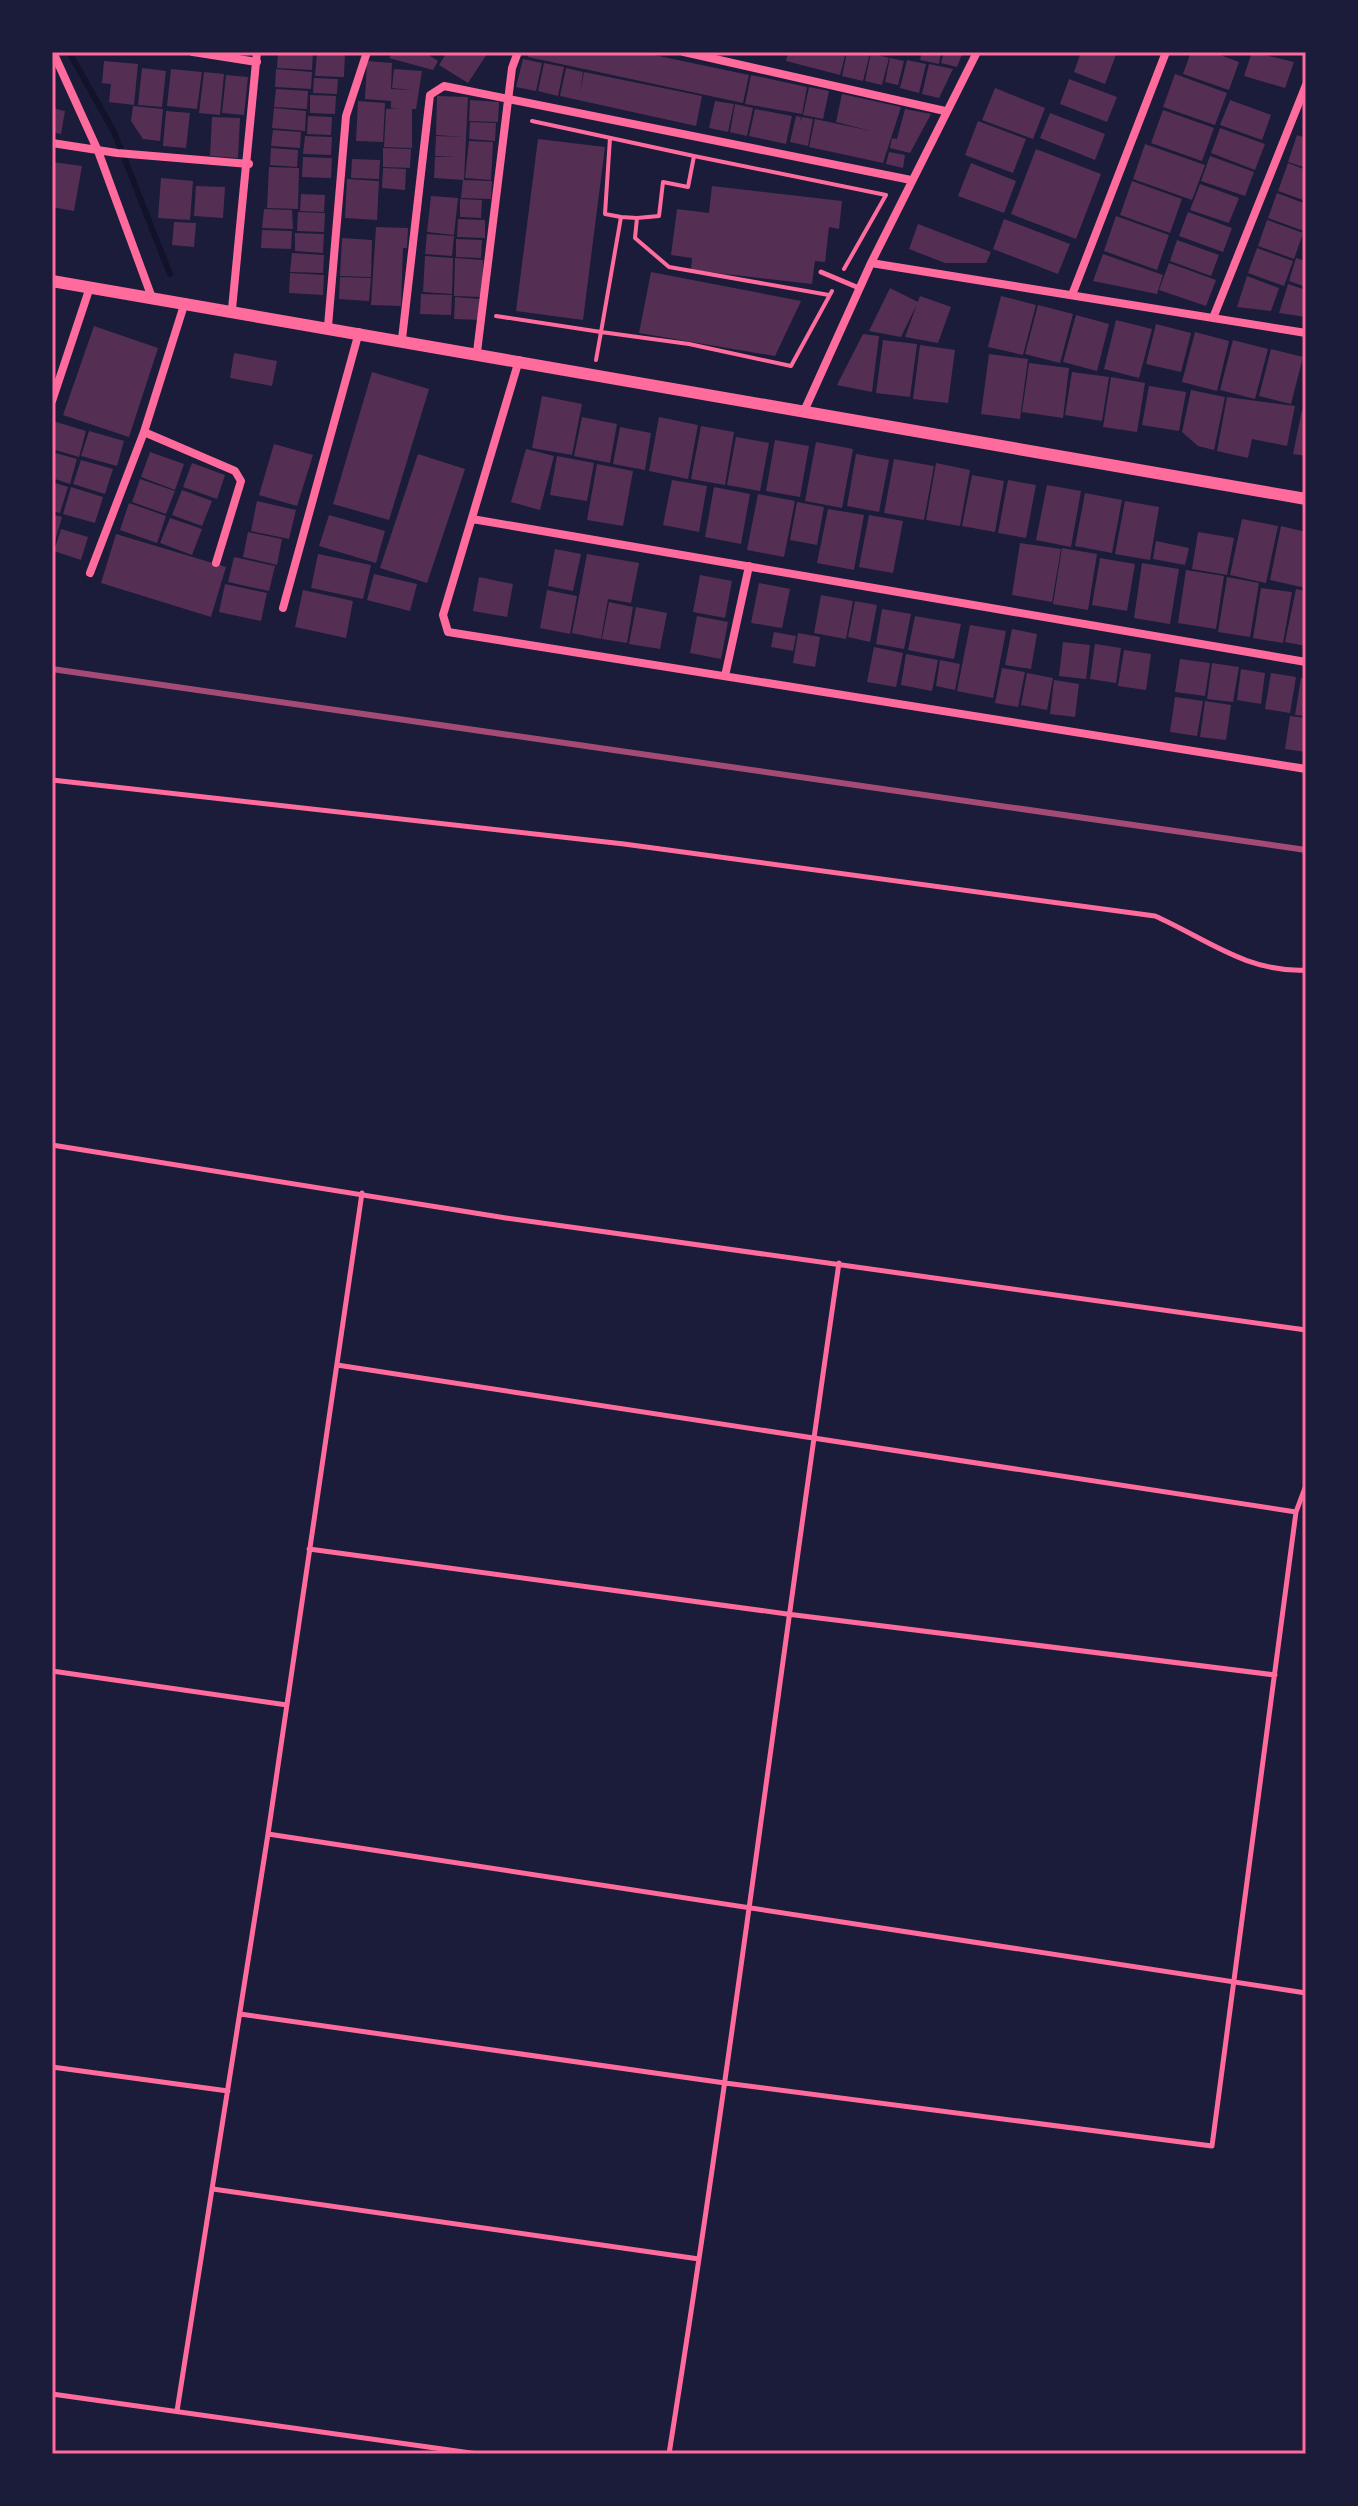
<svg xmlns="http://www.w3.org/2000/svg" width="1358" height="2506" font-family="'Libre Baskerville',serif">
	<rect width="100%" height="100%" fill="#1b1b3a"/>
	<g fill="none" stroke-linecap="round" stroke-linejoin="round">
		<!-- stream -->
		<path stroke="#12122b" stroke-width="6" d="M69 52 114 132 170 274"/>
	</g>
	<!-- building -->
	<path fill="#542f53" d="M278 52H313L312 70 277 68Z
		M317 52H345L344 77 315 76Z
		M393 52H424L438 61 433 70 389 58Z
		M447 52H484L487 54 468 83 439 65Z
		M529 52H640L749 75 743 103 528 57Z
		M788 52H846L840 75 786 61Z
		M847 52 870 53 863 81 842 76Z
		M922 52H941L939 64 920 60Z
		M944 52H963L957 67 941 63Z
		M1081 52H1117L1105 84 1074 72Z
		M1191 52H1212L1239 62 1229 90 1183 74Z
		M1252 52 1294 62 1285 88 1244 76Z
		M871 53 889 58 882 85 865 81Z
		M890 58 904 61 898 85 885 82Z
		M523 59 542 63 536 91 516 87Z
		M907 60 926 64 919 93 900 88Z
		M104 61 138 64 134 105 109 102 111 84 102 83Z
		M367 61 392 63 391 89 413 90 392 88 394 69 422 71 416 109H412V148L384 147 386 109 400 108H391V101L365 99Z
		M544 63 564 67 558 96 538 91Z
		M929 64 953 69 939 98 922 94Z
		M142 68 166 71 162 107 138 105Z
		M566 68 583 72 580 93 584 72 702 96 696 126 560 96Z
		M171 69 202 72 197 109 167 106Z
		M276 69 312 72 311 89 275 87Z
		M204 72 224 74 220 115 199 113Z
		M1175 74 1227 93 1215 125 1163 107Z
		M226 75 248 77 244 115 222 113Z
		M751 75 807 87 802 114 745 104Z
		M314 78 338 79 337 94 313 93Z
		M1069 79 1117 97 1107 122 1060 104Z
		M809 87 829 91 823 119 803 115Z
		M995 88 1045 108 1033 139 982 120Z
		M276 89 308 91 307 109 274 107Z
		M842 94 901 107 883 163 809 147 815 119 871 131 836 122Z
		M310 95 336 96 335 114 310 113Z
		M437 96 468 97 464 180 434 178 435 157H455L435 156 436 136 464 137 436 135Z
		M470 100 499 102 498 122 469 121Z
		M1230 100 1271 115 1262 140 1220 125Z
		M358 101 385 103 383 142 356 141Z
		M715 101 734 104 728 132 709 128Z
		M735 104 753 108 747 136 730 132Z
		M133 106 163 109 160 141 143 139 131 121Z
		M52 108 65 111 61 134 52 132Z
		M274 108 306 111 305 131 272 128Z
		M755 109 792 116 786 144 749 136Z
		M905 109 931 114 910 153 890 148 892 138 897 139Z
		M1163 110 1214 128 1202 161 1151 143Z
		M166 111 190 113 186 148 163 146Z
		M1050 113 1105 134 1095 160 1040 138Z
		M308 116 332 117 331 135 307 134Z
		M796 116 801 117 800 122 802 117 813 119 808 146 790 142Z
		M212 117 240 118 238 158 210 156Z
		M978 121 1026 139 1013 173 965 155Z
		M470 122 496 123 495 141 469 139Z
		M1220 128 1265 144 1255 170 1211 153Z
		M273 130 301 132 300 148 271 146Z
		M1297 135 1306 138V168L1288 162Z
		M305 136 332 137 331 155 303 154Z
		M538 139 605 147 583 320 516 311Z
		M469 141 493 142 491 180 465 178Z
		M1145 144 1205 165 1192 200 1133 179Z
		M271 148 298 150 297 167 270 165Z
		M383 148 411 149 410 168 383 167Z
		M1036 149 1101 174 1076 239 1011 214Z
		M889 152 905 155 903 168 886 164Z
		M1210 156 1254 172 1245 196 1201 181Z
		M303 157 332 158 331 178 302 177Z
		M352 159 380 160 379 179 351 178Z
		M52 162 82 166 74 211 52 207Z
		M971 163 1016 181 1004 213 958 196Z
		M1288 163 1306 170V201L1278 191Z
		M269 167 299 168 298 209 267 208Z
		M383 168 406 169 405 190 382 188Z
		M161 178 193 181 190 220 158 218Z
		M347 179 379 181 377 220 345 218Z
		M463 180 492 181 491 199 461 198Z
		M1132 181 1182 199 1170 233 1120 215Z
		M1200 184 1239 198 1229 223 1190 210Z
		M196 186 225 187 223 218 194 216Z
		M712 186 842 201 839 229 829 227 825 262 815 261 812 284 691 270 692 258 671 255 677 209 709 213Z
		M1277 193 1306 204 1304 231 1268 218Z
		M301 194 325 195 324 212 300 211Z
		M431 196 458 198 454 235 427 232Z
		M460 199 482 200 481 218 460 217Z
		M264 209 292 210 293 229 262 228Z
		M298 212 325 213 324 232 297 231Z
		M1188 212 1232 228 1223 252 1179 236Z
		M1116 216 1169 235 1157 270 1104 251Z
		M458 219 485 220V238L457 237Z
		M1004 219 1070 244 1058 274 993 249Z
		M1267 220 1303 233 1294 259 1258 246Z
		M174 222 196 223 194 247 172 245Z
		M918 224 991 252 986 263H945L909 249Z
		M376 227 408 228 407 248H403L401 306 371 305Z
		M262 230 292 231 291 249 261 248Z
		M295 233 324 234 323 253 295 251Z
		M427 234 454 236 452 256 425 254Z
		M342 238 372 240 371 277 340 276Z
		M456 239 482 240 481 258 456 257Z
		M1177 240 1219 255 1211 276 1170 261Z
		M1257 248 1293 261 1284 286 1248 273Z
		M292 253 324 255 323 273 290 272Z
		M1103 254 1163 275 1157 294 1093 281Z
		M425 256 453 258 452 294 423 292Z
		M455 258 483 260 482 297 454 296Z
		M1296 258 1306 261V287L1289 281Z
		M1169 263 1216 280 1206 306 1159 290Z
		M651 272 801 301 775 356 639 333Z
		M290 273 324 275 323 295 289 293Z
		M1247 276 1279 288 1271 311 1237 307Z
		M340 277 371 278 369 301 339 299Z
		M1288 284 1306 290V317L1279 313Z
		M890 288 918 302 901 337 869 331Z
		M421 294 452 295 451 315 420 314Z
		M920 296 951 307 938 343 905 337Z
		M1001 296 1036 305 1023 355 988 347Z
		M455 297 481 299 480 320 454 319Z
		M1038 305 1073 314 1060 363 1025 354Z
		M1076 315 1109 324 1097 371 1063 362Z
		M1116 320 1152 329 1139 378 1104 369Z
		M1156 324 1191 333 1181 372 1146 364Z
		M94 326 158 348 129 437 63 415Z
		M1195 332 1229 341 1217 391 1182 382Z
		M863 334 879 336 872 392 837 385Z
		M883 340 917 344 910 397 876 393Z
		M1233 340 1268 349 1255 399 1220 390Z
		M920 345 955 350 948 403 913 399Z
		M1271 349 1303 357 1291 404 1259 396Z
		M234 353 277 361 272 386 230 378Z
		M989 354 1028 359 1020 419 981 414Z
		M1029 363 1069 368 1063 418 1022 412Z
		M372 372 429 389 389 520 333 504Z
		M1072 372 1109 377 1102 421 1065 415Z
		M1111 377 1145 383 1137 432 1103 427Z
		M1149 386 1186 392 1179 431 1142 425Z
		M1191 390 1225 397 1214 450 1198 446 1182 432Z
		M542 396 582 404 572 455 532 448Z
		M1227 397 1295 406 1287 446 1252 439 1248 458 1217 451Z
		M1302 410H1306V456L1293 454Z
		M582 417 617 424 610 463 574 456Z
		M659 417 698 425 688 479 649 471Z
		M53 421 86 431 79 457 52 449Z
		M701 426 734 432 725 485 691 479Z
		M620 427 651 433 645 470 613 464Z
		M89 431 124 441 117 466 81 456Z
		M736 437 769 443 760 491 727 485Z
		M775 440 809 446 800 497 766 491Z
		M816 442 853 449 842 508 805 501Z
		M274 444 313 455 297 506 259 495Z
		M526 449 554 456 540 510 511 502Z
		M52 452 77 459 70 484 52 478Z
		M150 452 184 464 175 490 141 477Z
		M418 454 465 469 427 583 380 568Z
		M856 454 889 460 879 512 847 506Z
		M557 456 594 463 587 501 550 495Z
		M894 459 934 466 924 520 884 513Z
		M81 460 113 469 105 494 73 484Z
		M192 463 225 475 217 499 183 487Z
		M936 463 970 470 960 526 926 520Z
		M597 464 633 471 623 526 587 520Z
		M972 475 1004 481 995 532 962 526Z
		M140 479 175 491 166 514 132 502Z
		M672 480 707 486 699 532 663 525Z
		M1008 480 1036 485 1026 538 998 533Z
		M52 482 68 487 60 513 52 511Z
		M1047 485 1081 491 1071 547 1036 540Z
		M71 487 103 497 95 523 63 514Z
		M714 487 750 494 741 544 705 537Z
		M182 490 212 501 202 526 172 515Z
		M1085 493 1122 500 1112 553 1075 546Z
		M758 494 795 501 784 557 747 550Z
		M257 501 296 510 289 539 251 531Z
		M1125 501 1159 507 1150 560 1115 554Z
		M797 502 824 507 817 545 790 540Z
		M129 503 166 516 157 543 120 530Z
		M828 509 864 515 854 570 817 563Z
		M52 514 62 517 53 548H52Z
		M329 515 385 531 376 563 319 546Z
		M869 515 903 521 893 573 859 567Z
		M170 518 202 529 192 555 160 543Z
		M1242 519 1278 526 1266 583 1230 575Z
		M1281 526 1306 532V588L1270 580Z
		M61 529 88 537 81 560 54 551Z
		M248 532 282 539 277 565 243 557Z
		M1198 532 1234 538 1227 575 1192 569Z
		M116 534 226 567 211 617 101 583Z
		M1156 541 1189 548 1185 565 1153 559Z
		M1020 543 1061 549 1052 602 1012 595Z
		M1062 548 1097 554 1088 610 1053 604Z
		M555 549 581 554 573 591 548 586Z
		M318 554 371 565 363 599 311 588Z
		M587 554 639 563 631 603 608 599 601 639 572 633Z
		M234 557 275 566 269 591 228 582Z
		M1100 558 1135 564 1127 611 1092 605Z
		M1142 563 1179 569 1170 624 1134 618Z
		M1186 570 1224 576 1216 629 1178 623Z
		M374 574 417 584 410 611 367 600Z
		M700 575 732 581 725 618 693 612Z
		M479 577 513 584 507 617 473 611Z
		M1227 577 1259 583 1250 637 1218 632Z
		M759 583 790 589 782 628 751 623Z
		M225 584 267 593 261 621 219 612Z
		M1261 588 1292 592 1283 643 1253 638Z
		M1296 589 1306 591V646L1285 642Z
		M303 590 353 601 346 638 295 627Z
		M547 590 577 596 570 634 540 628Z
		M821 595 853 601 846 639 814 633Z
		M855 601 877 605 870 642 848 637Z
		M609 602 633 607 627 643 602 639Z
		M636 607 667 613 660 649 629 644Z
		M882 609 911 614 904 649 876 644Z
		M697 616 728 622 721 659 690 653Z
		M915 616 961 624 954 659 908 650Z
		M970 625 1006 631 993 698 957 691Z
		M1012 629 1037 634 1031 669 1005 665Z
		M774 632 796 636 793 651 771 647Z
		M798 633 820 637 815 667 793 663Z
		M1063 642 1090 645 1086 679 1059 676Z
		M1095 644 1121 648 1116 683 1090 679Z
		M874 647 903 653 896 687 867 682Z
		M1124 650 1151 654 1146 690 1118 686Z
		M906 654 938 660 932 691 901 685Z
		M1180 659 1210 663 1205 696 1175 692Z
		M940 660 960 664 955 690 936 686Z
		M1212 663 1239 667 1233 702 1207 699Z
		M1002 668 1025 672 1018 707 995 703Z
		M1241 669 1265 673 1261 704 1237 700Z
		M1027 673 1053 678 1047 710 1021 705Z
		M1271 673 1296 677 1290 713 1265 709Z
		M1301 678H1306V716L1295 715Z
		M1054 680 1079 684 1075 717 1050 714Z
		M1175 697 1203 701 1197 736 1170 732Z
		M1205 701 1231 705 1226 740 1200 737Z
		M1290 716 1306 718V752L1285 749Z"/>
	<g fill="none" stroke-linecap="round" stroke-linejoin="round">
		<!-- path -->
		<path stroke="#ff6b9d" stroke-width="4" d="M532 121 694 156
			M610 138 605 214 621 217 601 332 689 344 791 366 832 291
			M621 217 637 218 635 238 669 267 829 295
			M637 218 659 216 663 182 688 187 694 156 886 195 844 269
			M496 316 601 332 596 360"/>
		<!-- service -->
		<path stroke="#ff6b9d" stroke-width="5" d="M821 272 859 288
			M52 780 624 844 1155 916C1205 938 1247 973 1306 970
			M52 1145 506 1218 1306 1330
			M337 1365 1296 1512
			M309 1549 787 1614 1275 1675
			M52 1671 287 1705
			M268 1834 1306 1993
			M240 2014 725 2083 1212 2146 1296 1512 1306 1485
			M52 2067 228 2091
			M213 2189 699 2259
			M52 2394 478 2454
			M177 2411 268 1834 362 1193
			M669 2454C732 2058 781 1660 839 1263"/>
		<!-- minor -->
		<path stroke="#ff6b9d" stroke-width="8" d="M53 52 98 151 151 295
			M193 52 257 62
			M684 52 945 111
			M52 143 117 153 249 164
			M871 263 1306 333
			M1072 295 1166 52
			M232 309 257 52
			M1213 318 1306 85
			M328 326 346 116 367 52
			M402 339 430 95 444 86 911 180
			M477 352 512 68 518 52
			M519 360 443 615 448 632 1306 769
			M52 401 90 287
			M805 409 871 263 977 52
			M144 432 235 471 241 481 216 563
			M472 519 1306 662
			M90 573 144 432 185 302
			M283 608 359 332
			M725 676 749 566"/>
		<!-- secondary -->
		<path stroke="#ff6b9d" stroke-width="12" d="M52 281 1306 499"/>
		<!-- rail -->
		<path stroke="#a44b75" stroke-width="6" d="M52 669 1306 850"/>
	</g>
	<!-- border -->
	<rect width="1358" height="2506" fill="none" stroke="#1b1b3a" stroke-width="108"/>
	<rect x="54" y="54" width="1250" height="2398" fill="none" stroke="#ff6b9d" stroke-width="3"/>
</svg>
